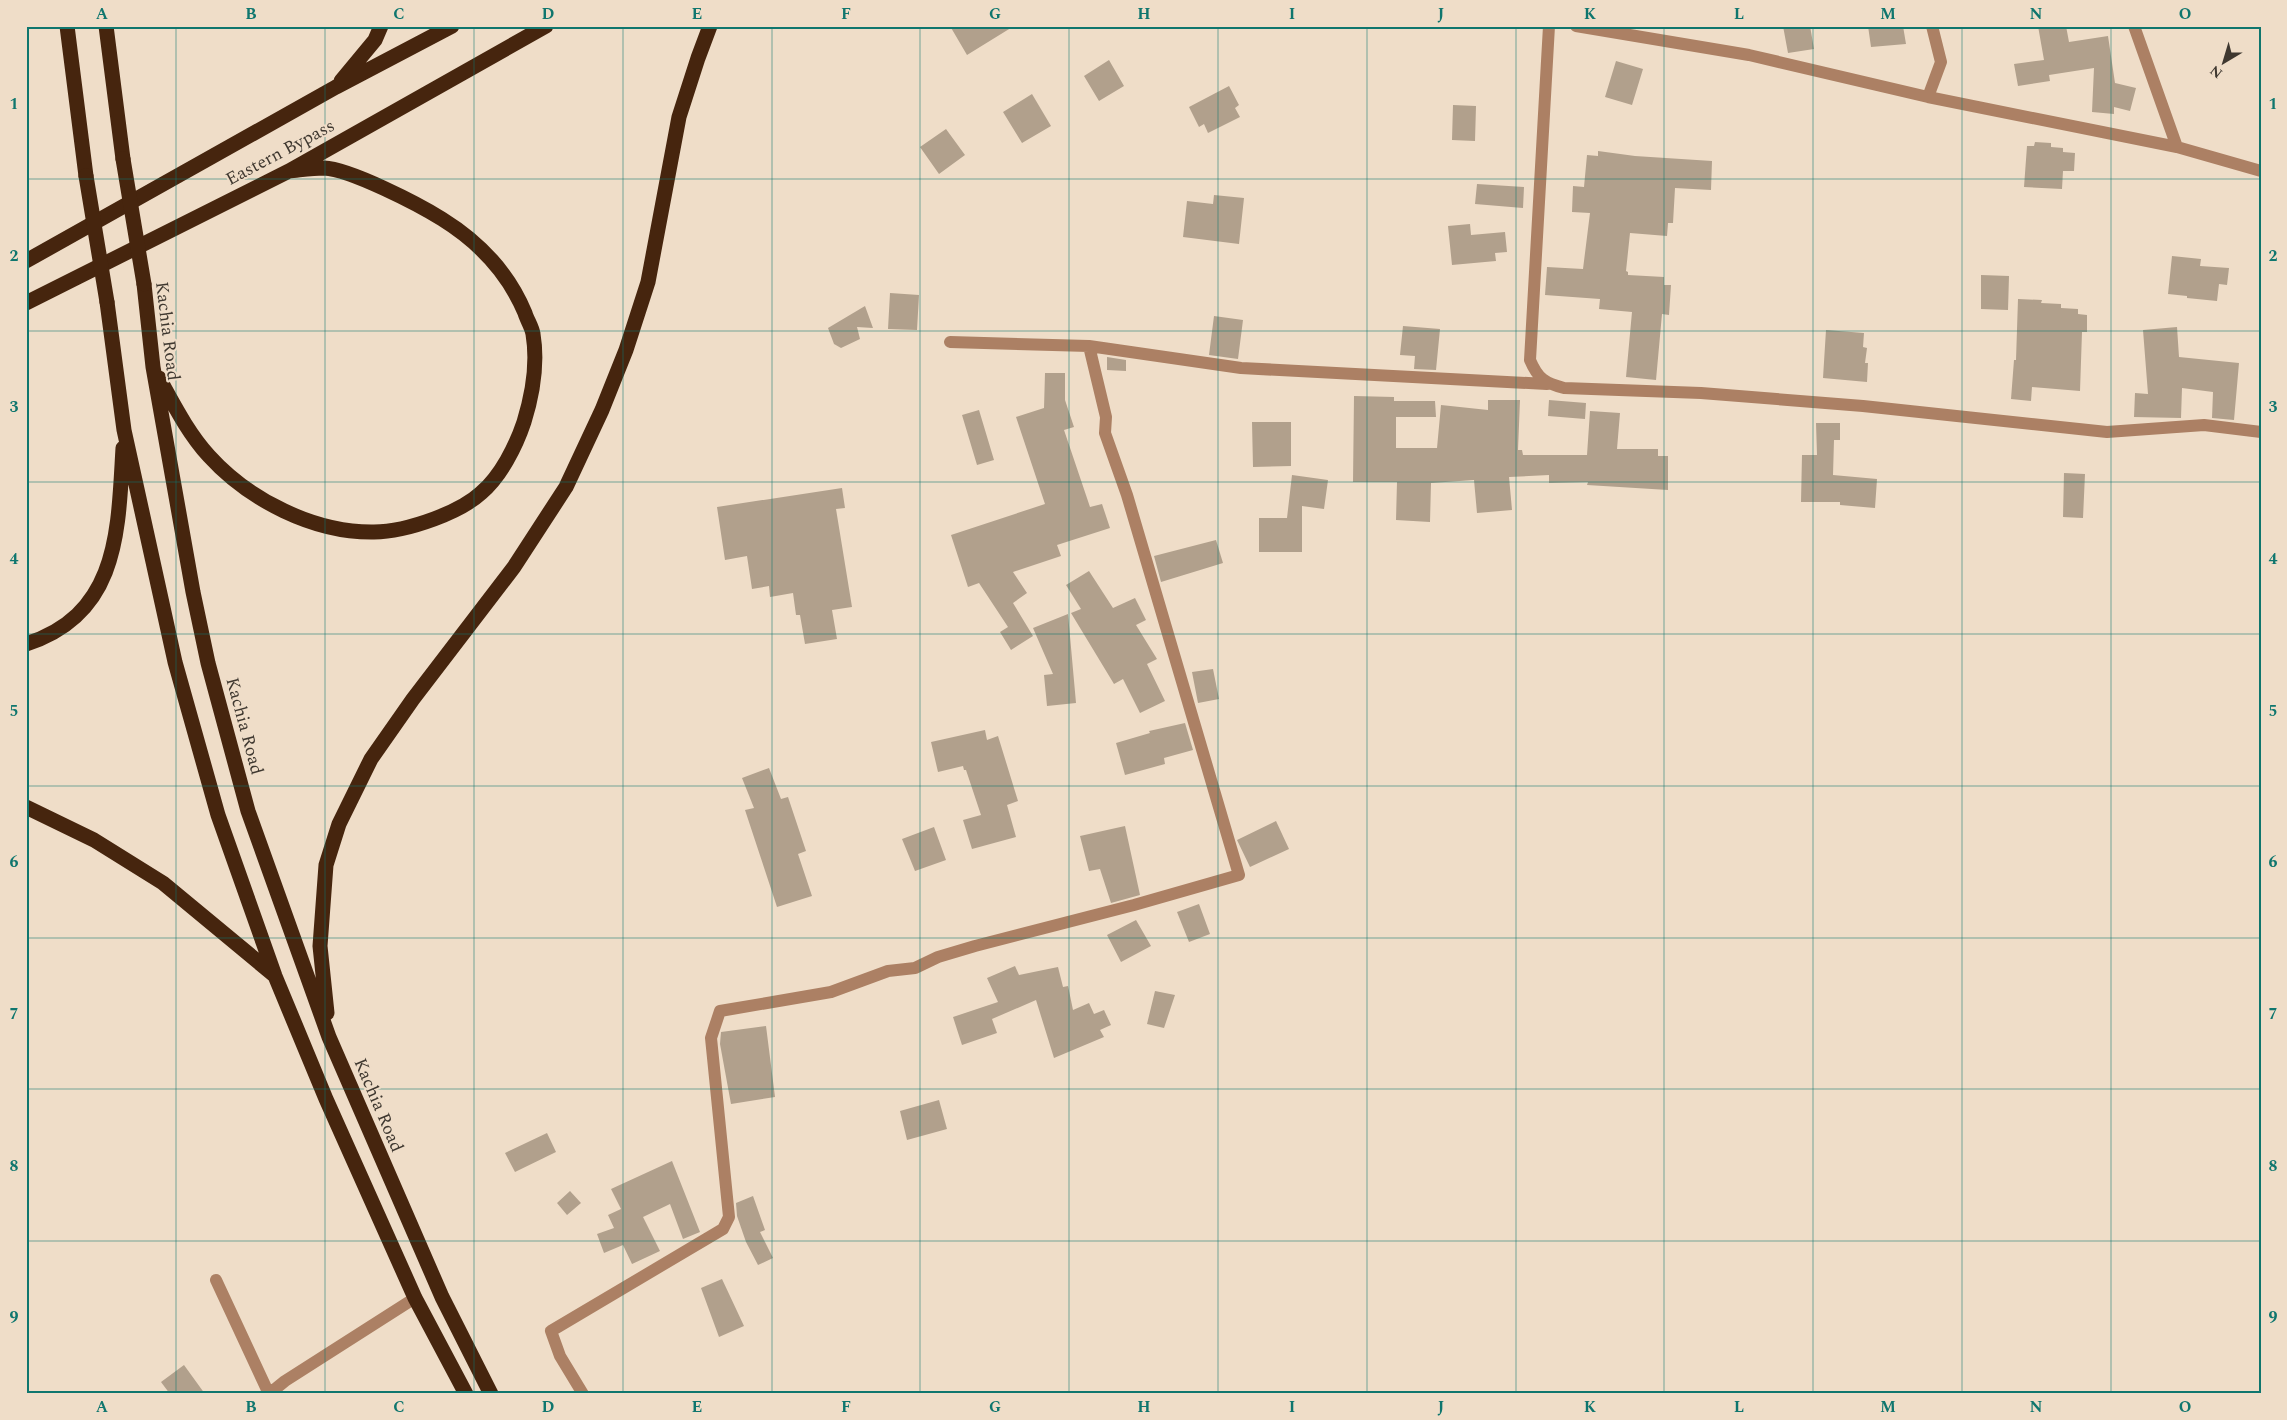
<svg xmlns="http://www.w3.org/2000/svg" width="2287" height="1420" font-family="Spectral,serif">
	<rect width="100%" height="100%" fill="#efddc8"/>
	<!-- building -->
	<path fill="#b1a08c" d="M950 26H1014L967 55Z
		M1783 26H1810L1814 49 1788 53Z
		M1868 26H1903L1906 44 1871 47Z
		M2038 26H2066L2069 42 2108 36 2115 83 2136 88 2130 111 2114 107V114L2092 112 2094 68 2049 75 2050 81 2018 86 2014 64 2044 60Z
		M1109 60 1124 86 1099 101 1084 76Z
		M1616 61 1643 69 1632 105 1605 97Z
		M1229 86 1239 105 1235 108 1240 117 1208 133 1204 124 1199 127 1189 107Z
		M1032 94 1051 126 1022 143 1003 112Z
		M1453 105 1476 106 1475 141 1452 140Z
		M946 129 965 155 939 174 920 147Z
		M2035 142 2051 143V147L2063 148V152L2075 153 2074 171H2063L2062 189 2024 187 2027 146H2034Z
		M1598 151 1635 156 1712 161 1711 190 1675 188 1673 223H1668L1667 236 1630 233 1626 271 1628 272V275L1664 277V285H1671L1669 315 1662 314 1656 380 1626 377 1632 312 1599 309 1600 299 1545 295 1547 267 1583 269 1590 213 1572 212 1573 186 1584 187 1587 155 1598 156Z
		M1477 184 1524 187 1523 208 1475 204Z
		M1214 195 1244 198 1239 244 1183 237 1187 201 1213 204Z
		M1470 224 1471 235 1505 232 1507 252 1495 253 1496 261 1452 265 1448 226Z
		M2172 256 2201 259 2200 266 2229 268 2227 285 2219 284 2217 301 2187 298V296L2168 294Z
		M1981 275 2009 276 2008 310 1981 309Z
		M890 293 919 295 917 330 888 329Z
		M2018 299 2042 300 2041 303 2061 304V308L2078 309V314L2087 315V332H2082L2080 391 2032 387 2031 401 2011 399 2014 360H2016Z
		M865 306 873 328 857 327 860 339 841 348 834 344 828 328Z
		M1214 316 1243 320 1238 359 1209 355Z
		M1403 326 1440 329 1436 370 1414 369 1415 356 1400 355Z
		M2177 327 2179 357 2239 363 2234 420 2212 418 2213 392 2182 388 2181 418 2134 417 2135 393 2148 394 2143 330Z
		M1826 330 1864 333 1863 347 1867 348 1865 363H1868L1867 382 1823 378Z
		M1107 357 1126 360V371L1107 370Z
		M1045 373H1065V400L1074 427 1064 430 1090 507 1102 504 1110 528 1057 545 1061 556 1013 572 1027 593 1013 603 1033 636 1011 650 1000 632 1008 627 979 583 968 587 951 535 1045 504 1016 417 1044 408Z
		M1354 396 1394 397V401H1435L1436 417H1396V448H1437L1441 405 1488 410V400H1520L1518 450H1522L1523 455H1587L1590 411 1620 413 1617 449H1658V456H1668V490L1587 485 1588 482 1549 483V475L1509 477 1512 510 1477 513 1474 480 1431 483 1430 522 1396 520 1397 482H1353Z
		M1549 400 1586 403 1585 419 1548 416Z
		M979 410 994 460 977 465 962 415Z
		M1252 422H1291V466L1253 467Z
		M1816 423H1840V440H1834L1833 475 1877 479 1875 508 1840 505V502H1801L1802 455H1817Z
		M2064 473 2085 474 2083 518 2063 517Z
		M1292 475 1328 480 1324 509 1302 506V552H1259V518H1287Z
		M842 488 845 508 836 509 852 607 832 610 837 639 805 644 800 615H796L793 593 770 597 769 586 752 589 747 556 725 560 717 507Z
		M1216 540 1223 563 1161 582 1154 556Z
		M1089 571 1113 608 1135 598 1146 620 1136 625 1157 659 1147 664 1165 701 1140 713 1123 679 1114 684 1071 613 1081 609 1066 585Z
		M1068 614 1076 703 1047 706 1044 675 1053 674 1033 628Z
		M1213 669 1219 699 1198 703 1192 672Z
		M1185 723 1193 750 1164 758 1165 764 1125 775 1116 743 1150 733 1149 731Z
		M985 730 987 740 998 736 1018 801 1007 805 1016 837 972 849 963 820 981 815 966 770H964L963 766 938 772 931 742Z
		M769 768 781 799 788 797 806 851 798 854 812 896 777 907 745 810 754 808 742 778Z
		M1276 821 1289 849 1250 867 1237 840Z
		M1125 826 1140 895 1111 903 1100 869 1089 871 1080 836Z
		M934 827 946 860 915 871 902 839Z
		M1199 904 1210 934 1189 942 1177 912Z
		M1136 920 1151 946 1121 962 1107 935Z
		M1015 966 1019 975 1058 967 1063 987 1068 986 1073 1010 1089 1003 1094 1014 1104 1010 1111 1025 1100 1030 1104 1037 1054 1058 1036 1000 992 1019 997 1033 962 1045 953 1017 998 1002 987 978Z
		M1155 991 1175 995 1164 1028 1147 1024Z
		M766 1026 775 1097 731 1104 720 1044 721 1032Z
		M939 1100 947 1129 907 1140 900 1111Z
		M547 1133 556 1152 515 1172 505 1153Z
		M672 1161 700 1232 683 1239 670 1204 643 1217 660 1251 632 1264 623 1245 604 1253 597 1234 614 1228 608 1215 621 1209 611 1189Z
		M570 1191 581 1203 567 1215 557 1203Z
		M753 1196 765 1230 760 1232 773 1258 758 1265 746 1242 737 1216 736 1203Z
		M722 1279 744 1326 719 1337 701 1288Z
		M184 1365 205 1394H170L161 1382Z"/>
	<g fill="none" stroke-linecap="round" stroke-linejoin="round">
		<!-- minor -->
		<path stroke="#ac8064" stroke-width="12" d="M1549 26 1530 360C1538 379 1545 383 1564 388L1701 393 1863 406 2107 432 2204 425 2261 432
			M1576 26 1749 55 1928 97 2177 147 2261 171
			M2134 26 2177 147
			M1928 97 1941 62 1932 26
			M950 342 1089 346 1241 368 1547 384
			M216 1280 269 1394
			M269 1394 285 1381 415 1298
			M583 1394 560 1356 551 1331 723 1229 729 1217 711 1038 720 1011 831 992 888 971 915 968 938 957 975 946 1134 905 1239 875 1127 495 1105 433 1106 417 1089 346"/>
		<!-- highway -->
		<path stroke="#46250e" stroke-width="15" d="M67 26 86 176
			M106 26 123 159
			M341 81 375 40 381 26
			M26 261 336 87 452 26
			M144 284 153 367 193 592 208 663 248 811 329 1037 442 1297 491 1394
			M107 302 124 430 175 662 218 815 275 976 326 1099 415 1298 466 1394
			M26 303 289 171 546 26
			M159 378C174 405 188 433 209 456 249 500 314 533 374 532 395 532 415 526 434 519 450 513 468 505 481 493 501 476 516 446 524 422 533 393 538 364 533 334 532 327 527 320 525 313 508 272 479 242 442 219 418 204 350 169 324 168 312 168 300 170 289 171
			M26 644C120 614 118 529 123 448
			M26 807 94 840 163 883 274 975
			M327 1013 320 946 326 865 339 824 371 759 413 699 514 567 566 487 602 410 626 350 648 282 679 117 698 58 710 26"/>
		<!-- highway-bridge -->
		<path stroke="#46250e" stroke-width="15" d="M123 159 144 284
			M86 176 107 302"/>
	</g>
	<!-- grid -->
	<path fill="none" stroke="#0f766e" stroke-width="1" stroke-opacity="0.55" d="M176 26V1394M325 26V1394M474 26V1394M623 26V1394M772 26V1394M920 26V1394M1069 26V1394M1218 26V1394M1367 26V1394M1516 26V1394M1664 26V1394M1813 26V1394M1962 26V1394M2111 26V1394M26 179H2261M26 331H2261M26 482H2261M26 634H2261M26 786H2261M26 938H2261M26 1089H2261M26 1241H2261"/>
	<g text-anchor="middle" stroke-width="4" stroke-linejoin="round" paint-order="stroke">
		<!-- street labels -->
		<g font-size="18" fill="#3f3830" stroke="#efddc8">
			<text transform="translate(280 152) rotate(-28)" y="6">Eastern Bypass</text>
			<text transform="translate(168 331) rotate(83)" y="6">Kachia Road</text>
			<text transform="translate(245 726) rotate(75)" y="6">Kachia Road</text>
			<text transform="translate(379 1105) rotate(67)" y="6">Kachia Road</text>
		</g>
	</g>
	<!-- border -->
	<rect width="2287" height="1420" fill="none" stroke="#efddc8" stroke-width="55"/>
	<!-- north arrow -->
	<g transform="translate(2224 62) rotate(218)" stroke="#efddc8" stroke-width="4" paint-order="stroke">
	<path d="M0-4L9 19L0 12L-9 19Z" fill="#3f3830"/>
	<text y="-8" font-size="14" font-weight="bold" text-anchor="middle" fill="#3f3830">N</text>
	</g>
	<rect x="28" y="28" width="2232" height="1364" fill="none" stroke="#0f766e" stroke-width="2"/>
	<g font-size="16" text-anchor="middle" font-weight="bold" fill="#0f766e">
		<text x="102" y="19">A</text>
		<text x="251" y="19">B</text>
		<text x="399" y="19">C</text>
		<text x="548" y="19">D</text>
		<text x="697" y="19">E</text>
		<text x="846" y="19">F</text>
		<text x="995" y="19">G</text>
		<text x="1144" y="19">H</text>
		<text x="1292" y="19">I</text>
		<text x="1441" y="19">J</text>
		<text x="1590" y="19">K</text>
		<text x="1739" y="19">L</text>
		<text x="1888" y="19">M</text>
		<text x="2036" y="19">N</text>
		<text x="2185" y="19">O</text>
		<text x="14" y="109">1</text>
		<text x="2273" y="109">1</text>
		<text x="14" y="261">2</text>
		<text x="2273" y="261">2</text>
		<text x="14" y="412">3</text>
		<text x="2273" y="412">3</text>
		<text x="14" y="564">4</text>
		<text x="2273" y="564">4</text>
		<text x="14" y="716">5</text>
		<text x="2273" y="716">5</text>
		<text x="14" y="867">6</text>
		<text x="2273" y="867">6</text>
		<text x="14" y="1019">7</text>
		<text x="2273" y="1019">7</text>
		<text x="14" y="1171">8</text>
		<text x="2273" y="1171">8</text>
		<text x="14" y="1322">9</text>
		<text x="2273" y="1322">9</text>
		<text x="102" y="1412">A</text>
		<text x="251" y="1412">B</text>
		<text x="399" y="1412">C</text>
		<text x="548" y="1412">D</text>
		<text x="697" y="1412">E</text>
		<text x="846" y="1412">F</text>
		<text x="995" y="1412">G</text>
		<text x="1144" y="1412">H</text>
		<text x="1292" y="1412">I</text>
		<text x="1441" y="1412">J</text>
		<text x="1590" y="1412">K</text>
		<text x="1739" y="1412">L</text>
		<text x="1888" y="1412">M</text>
		<text x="2036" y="1412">N</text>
		<text x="2185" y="1412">O</text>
	</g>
</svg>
